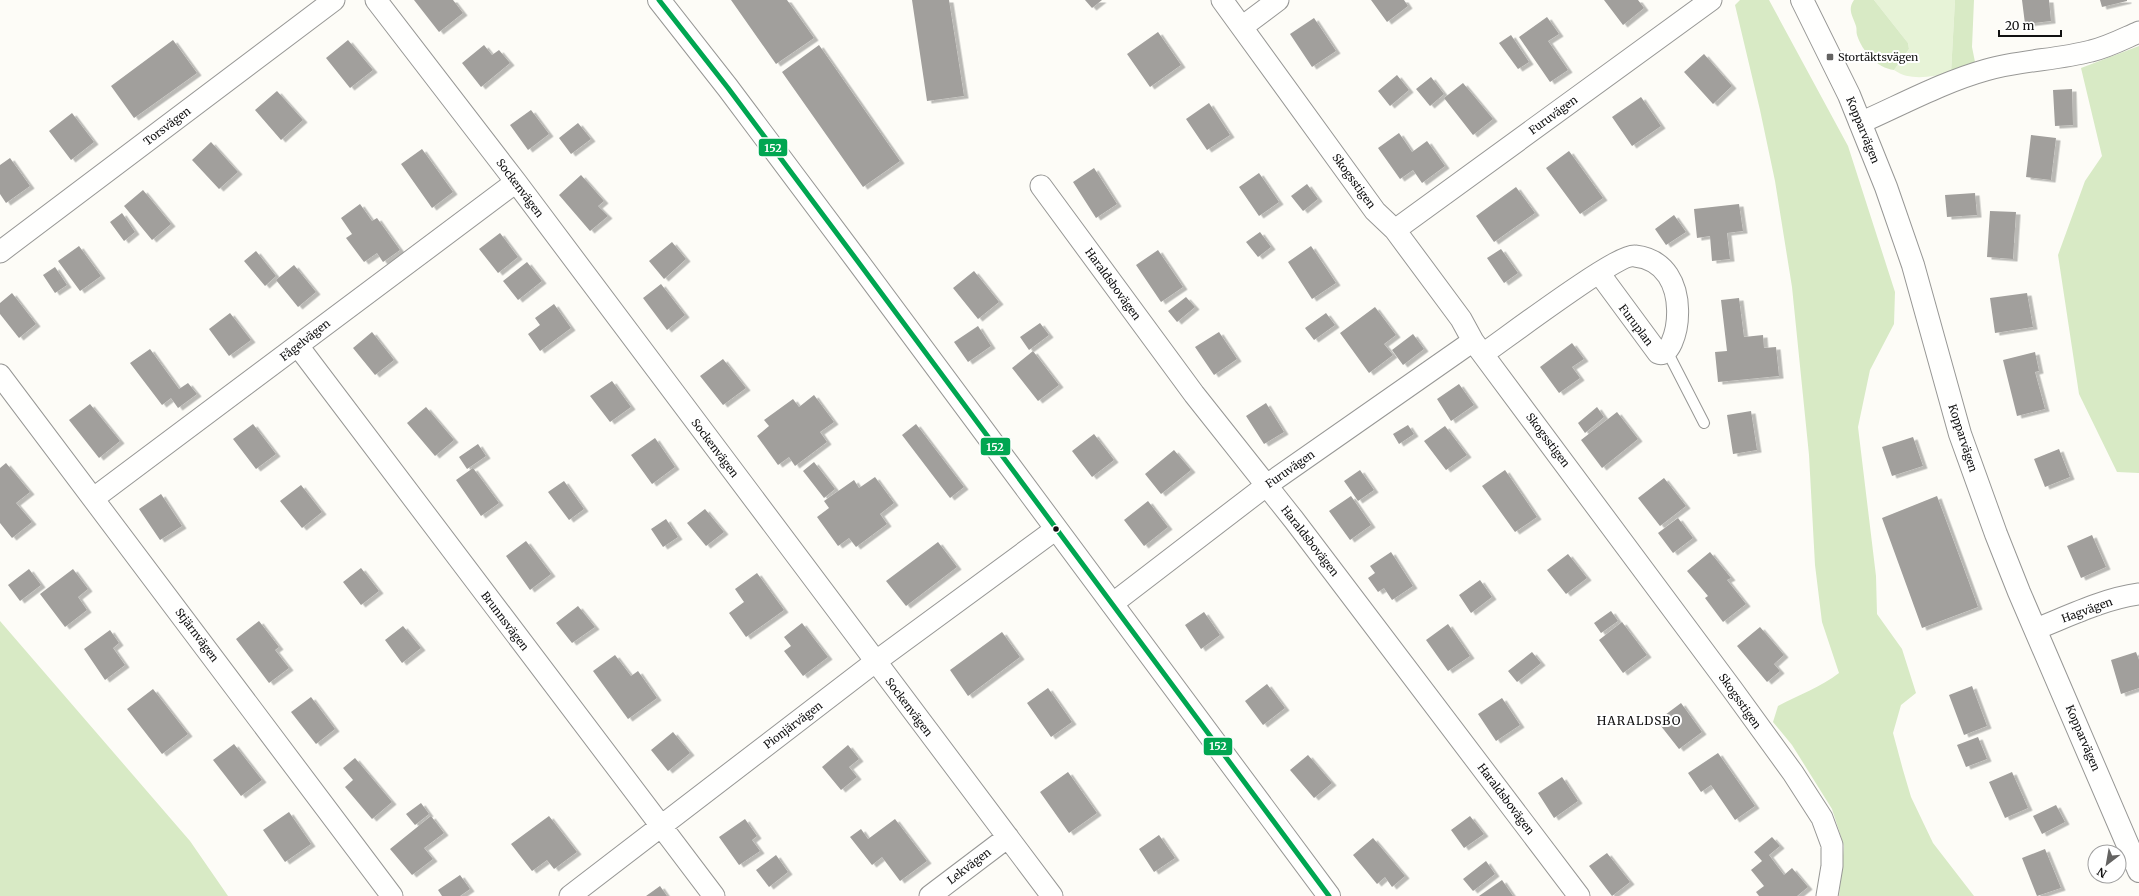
<svg xmlns="http://www.w3.org/2000/svg" width="2139" height="896" font-family="Merriweather,serif">
	<defs>
		<filter id="shadow"><feDropShadow dx="4.5" dy="2.5" stdDeviation="0" flood-color="#0004"/></filter>
	</defs>
	<rect width="100%" height="100%" fill="#fdfcf7"/>
	<!-- green -->
	<path fill="#e7f3d7" d="M1874 0H1955L1951 73C1932 76 1911 82 1894 70L1909 49 1908 43Z"/>
	<!-- forest -->
	<path fill="#d8eac5" d="M1740 0H1769L1848 146 1895 292 1894 324 1870 370 1858 427 1876 576 1877 614 1902 649 1916 693 1901 705 1893 733 1903 770 1911 797 1933 843 1974 896H1839L1844 846 1832 809 1792 745 1773 722 1778 706C1798 695 1821 687 1839 673L1822 622 1815 565 1809 455 1792 287 1775 181 1760 110 1735 5Z
		M1854 0H1874L1908 43 1909 49 1894 70C1877 68 1862 51 1857 35 1856 32 1857 29 1856 26 1853 16 1847 10 1854 0Z
		M1955 0H1974L1972 47 1976 67 1951 73Z
		M2139 46V473L2117 472 2079 394 2058 255 2085 181 2102 156 2081 68Z
		M0 621 190 841 228 896H0Z"/>
	<!-- building -->
	<path fill="#a19f9c" filter="url(#shadow)" d="M414 0H453L463 13 439 32Z
		M731 0H787L814 38 776 64Z
		M912 0H949L964 96 927 101Z
		M1085 0H1102L1092 8Z
		M1371 0H1404L1408 6 1387 22Z
		M1604 0H1638L1644 8 1623 25Z
		M2022 0H2049L2051 21 2025 24Z
		M2100 0H2127V1L2102 7Z
		M1547 17 1559 34 1548 41 1568 70 1550 82 1519 37Z
		M1314 18 1336 51 1312 67 1290 34Z
		M1158 32 1181 65 1150 87 1127 54Z
		M1511 35 1529 62 1518 69 1499 43Z
		M173 40 197 73 134 118 111 86Z
		M348 40 373 70 350 88 326 58Z
		M484 45 492 55 499 50 510 63 481 87 462 63Z
		M819 45 900 161 863 187 782 72Z
		M1704 54 1732 86 1713 104 1684 72Z
		M1397 75 1409 90 1390 106 1378 91Z
		M1431 77 1444 94 1430 106 1416 89Z
		M1463 83 1493 119 1473 135 1444 98Z
		M2072 89 2073 125 2055 126 2053 90Z
		M277 91 303 120 281 140 255 110Z
		M1641 97 1661 126 1632 146 1612 117Z
		M1209 103 1230 135 1207 150 1186 119Z
		M531 110 549 134 528 150 510 125Z
		M72 113 94 142 71 160 49 131Z
		M578 123 591 139 571 154 559 138Z
		M1399 133 1412 152 1427 141 1445 166 1422 183 1413 170 1400 179 1378 148Z
		M2031 135 2056 138 2051 180 2026 177Z
		M211 142 238 172 219 189 192 160Z
		M422 149 453 192 432 208 401 164Z
		M1569 151 1603 198 1580 214 1546 168Z
		M10 158 30 186 6 203 0 194V165Z
		M1094 168 1117 204 1096 218 1073 182Z
		M1259 173 1279 202 1259 216 1239 187Z
		M581 175 604 201 598 206 608 216 590 231 559 195Z
		M1307 184 1318 199 1303 211 1291 196Z
		M1516 187 1535 213 1494 242 1476 216Z
		M143 190 171 224 152 240 124 206Z
		M1975 193 1977 215 1947 217 1945 195Z
		M360 204 372 221 377 218 400 250 383 262 377 253 364 262 346 238 352 234 341 218Z
		M1739 204 1743 231 1727 233 1730 259 1712 261 1710 236 1697 238 1694 209Z
		M1990 211 2016 212 2013 259 1987 257Z
		M122 213 135 232 124 241 110 222Z
		M1674 215 1686 232 1666 245 1655 229Z
		M1260 232 1271 247 1258 257 1246 242Z
		M500 233 518 257 498 273 479 249Z
		M672 242 686 259 664 279 649 261Z
		M79 246 101 276 80 291 58 261Z
		M1311 246 1336 283 1312 299 1288 262Z
		M1501 249 1518 273 1504 283 1487 258Z
		M1158 250 1183 287 1161 302 1136 265Z
		M256 251 276 276 265 286 244 261Z
		M527 262 542 281 518 300 503 281Z
		M294 265 316 292 298 307 276 280Z
		M55 267 67 285 55 293 43 275Z
		M974 271 999 302 978 319 953 288Z
		M661 284 685 315 667 330 643 298Z
		M12 293 36 324 19 338 0 314V303Z
		M2027 293 2033 327 1995 333 1990 298Z
		M1186 297 1195 307 1177 322 1168 311Z
		M1739 298 1744 337 1763 335 1764 348 1776 347 1779 376 1718 382 1715 352 1727 351 1721 300Z
		M554 304 571 328 540 351 528 334 540 325 535 318Z
		M1375 307 1396 335 1384 344 1393 355 1369 373 1340 333Z
		M230 313 251 340 229 356 209 329Z
		M1326 313 1335 325 1314 340 1305 328Z
		M1040 323 1049 335 1029 350 1020 337Z
		M978 326 991 346 968 362 954 342Z
		M372 332 394 360 375 375 353 348Z
		M1219 332 1237 359 1214 375 1195 347Z
		M1413 334 1424 349 1403 365 1392 350Z
		M1572 343 1584 359 1572 367 1580 378 1559 393 1540 367Z
		M150 349 179 389 188 383 197 394 178 408 171 398 162 405 130 363Z
		M1033 351 1059 385 1038 401 1012 368Z
		M2035 352 2039 371 2035 372 2045 409 2017 416 2003 360Z
		M723 359 746 388 723 405 700 376Z
		M612 381 631 407 610 422 590 396Z
		M1459 384 1474 405 1451 421 1437 399Z
		M814 395 834 422 820 432 827 442 795 466 789 457 778 465 757 436 769 426 764 420 793 399 799 407Z
		M1266 403 1284 432 1264 444 1246 416Z
		M90 404 120 441 99 458 69 420Z
		M426 407 454 440 435 456 407 423Z
		M1597 407 1604 417 1585 433 1578 423Z
		M1751 411 1757 450 1733 454 1727 415Z
		M1617 412 1638 439 1602 468 1581 440Z
		M253 424 276 454 256 469 233 439Z
		M916 424 964 487 950 498 902 435Z
		M1408 425 1414 434 1399 444 1393 434Z
		M1445 426 1467 455 1446 470 1424 441Z
		M1094 434 1114 460 1092 477 1072 451Z
		M1913 437 1923 466 1892 476 1882 447Z
		M655 438 675 467 652 484 631 455Z
		M478 444 486 456 467 469 459 457Z
		M2059 449 2070 477 2045 487 2034 459Z
		M1174 450 1191 470 1161 494 1145 474Z
		M814 462 835 489 824 498 803 471Z
		M6 463 30 492 16 503 32 522 12 538 0 523V468Z
		M473 468 499 503 481 516 456 480Z
		M1360 470 1374 490 1358 501 1344 481Z
		M1505 470 1537 517 1515 532 1482 486Z
		M875 477 894 503 880 514 887 524 856 547 849 538 838 546 817 517 829 508 824 501 854 480 859 488Z
		M1664 478 1686 506 1660 526 1638 498Z
		M564 481 584 509 569 520 548 492Z
		M301 485 322 512 302 528 280 501Z
		M161 494 182 526 160 540 139 509Z
		M1351 496 1371 525 1350 540 1329 511Z
		M1937 496 1978 607 1922 628 1882 518Z
		M1148 501 1168 527 1144 546 1124 520Z
		M705 509 724 532 706 546 687 523Z
		M1678 518 1693 538 1673 553 1658 533Z
		M666 519 678 537 663 547 651 529Z
		M2092 535 2106 567 2081 578 2067 546Z
		M526 541 551 574 530 590 506 556Z
		M938 542 957 567 906 606 886 581Z
		M1391 552 1413 586 1392 600 1384 588 1378 592 1368 578 1375 573 1370 566Z
		M1710 552 1731 578 1727 580 1746 604 1723 622 1705 598 1708 596 1687 571Z
		M1568 554 1587 578 1566 594 1547 570Z
		M361 568 379 591 361 605 343 582Z
		M29 569 41 585 20 601 8 585Z
		M73 569 88 589 78 597 87 610 65 627 40 594Z
		M757 573 784 610 746 637 729 613 744 602 735 589Z
		M1480 580 1492 597 1471 613 1459 595Z
		M578 606 595 627 572 643 556 623Z
		M1611 611 1618 621 1601 633 1594 623Z
		M1204 612 1220 635 1201 649 1185 625Z
		M259 621 279 647 275 650 289 668 269 683 236 639Z
		M1622 622 1647 655 1623 673 1599 640Z
		M802 623 828 657 803 676 784 651 791 646 784 637Z
		M1448 624 1470 656 1448 671 1426 640Z
		M403 626 421 648 402 663 385 640Z
		M1760 627 1784 655 1774 664 1780 671 1767 682 1737 646Z
		M110 630 119 643 113 648 125 665 105 680 84 649Z
		M1002 632 1020 657 968 696 950 670Z
		M1532 652 1541 663 1517 682 1508 671Z
		M2136 652 2139 660V688L2121 694 2111 660Z
		M615 655 631 676 638 671 657 698 628 719 593 671Z
		M1267 684 1285 708 1263 725 1245 701Z
		M1972 686 1987 726 1964 735 1949 695Z
		M1048 688 1072 722 1051 737 1027 703Z
		M153 689 188 734 162 754 127 709Z
		M311 697 335 729 316 744 291 712Z
		M1502 698 1520 725 1496 741 1478 714Z
		M1681 703 1702 732 1679 749 1657 721Z
		M673 732 690 753 668 771 651 750Z
		M1978 737 1987 759 1966 767 1957 745Z
		M234 744 262 780 241 796 213 760Z
		M848 745 859 759 849 767 857 777 841 790 822 767Z
		M1718 753 1755 806 1735 820 1711 785 1701 792 1688 773Z
		M1308 755 1332 783 1314 798 1290 770Z
		M355 758 392 802 372 819 345 787 353 780 343 768Z
		M1068 772 1097 813 1069 833 1040 792Z
		M2012 772 2028 808 2005 818 1989 782Z
		M1562 777 1578 801 1554 818 1538 793Z
		M421 803 429 814 415 825 406 814Z
		M2056 805 2065 822 2042 834 2033 816Z
		M289 812 311 844 285 862 263 830Z
		M431 816 444 833 424 848 433 859 412 875 390 849Z
		M549 816 577 852 554 869 547 860 532 871 511 844Z
		M1470 816 1484 834 1464 848 1451 830Z
		M745 819 757 836 752 840 760 851 739 865 719 837Z
		M895 819 927 861 900 881 882 857 872 865 850 837 861 829 868 839Z
		M1159 835 1175 858 1154 872 1139 849Z
		M1772 837 1780 846 1769 855 1784 875 1792 868 1808 887 1797 896H1759L1756 892 1764 886 1751 870 1762 861 1754 852Z
		M1373 838 1405 876 1392 887 1385 877 1377 884 1353 855Z
		M2045 849 2061 888 2037 896 2022 858Z
		M1607 853 1630 882 1612 896 1589 866Z
		M776 855 788 872 769 887 756 870Z
		M1486 861 1495 874 1473 891 1463 879Z
		M460 875 470 889 460 896H442L438 890Z
		M1502 880 1513 896H1479Z
		M660 886 667 896H646Z"/>
	<g fill="none" stroke-linecap="round" stroke-linejoin="round">
		<defs>
			<path id="service" d="M1667 351 1704 423"/>
			<path id="minor" d="M376 0 516 182 1052 896
				M1222 0 1375 211 1395 230 1461 319 1473 341 1732 689 1793 773 1822 818 1832 845V866L1827 896
				M1242 27 1278 0
				M1860 123C1901 105 1943 82 1986 70 2020 60 2057 60 2091 51 2108 47 2123 39 2139 32
				M1041 186 1194 394 1294 520 1579 896
				M1395 230 1711 0
				M0 252 334 0
				M298 346 714 896
				M1483 354C1505 339 1618 253 1635 256 1698 263 1678 362 1658 353L1599 273
				M0 375 392 896
				M94 498 516 182
				M1112 604 1267 485 1473 341
				M2036 629C2069 616 2103 599 2139 594
				M570 896 875 662 1056 529
				M930 896 1008 837"/>
			<path id="tertiary" d="M659 0 728 88 856 259 1329 896
				M1802 0 1849 95 1886 187 1913 265 1960 434 1996 534 2019 592 2139 871"/>
		</defs>
		<!-- service casing -->
		<use href="#service" stroke="#979795" stroke-width="12"/>
		<!-- minor casing -->
		<use href="#minor" stroke="#979795" stroke-width="23"/>
		<!-- tertiary casing -->
		<use href="#tertiary" stroke="#979795" stroke-width="24"/>
		<!-- service -->
		<use href="#service" stroke="#fffffe" stroke-width="10"/>
		<!-- minor -->
		<use href="#minor" stroke="#fffffe" stroke-width="21"/>
		<!-- tertiary -->
		<use href="#tertiary" stroke="#fffffe" stroke-width="22"/>
		<defs>
			<path id="bus-1" d="M659 0 728 88 856 259 1329 896"/>
		</defs>
		<!-- bus-1 casing -->
		<use href="#bus-1" stroke="#fff" stroke-width="8"/>
		<!-- bus-1 -->
		<use href="#bus-1" stroke="#00a651" stroke-width="5"/>
	</g>
	<!-- markers -->
	<rect fill="#646362" stroke="#fff" stroke-width="1.5" x="1826" y="53" width="8" height="8" rx="2"/>
	<circle fill="#111" stroke="#fff" stroke-width="1.5" cx="1056" cy="529" r="3.5"/>
	<g text-anchor="middle" stroke-width="4" stroke-linejoin="round" paint-order="stroke">
		<!-- poi labels -->
		<g font-size="11" fill="#111" stroke="#fff" text-anchor="start">
			<text x="1838" y="61">Stortäktsvägen</text>
		</g>
		<!-- street labels -->
		<g font-size="11" fill="#111" stroke="#fff">
			<text transform="translate(1553 115) rotate(-36)" y="4">Furuvägen</text>
			<text transform="translate(167 126) rotate(-37)" y="4">Torsvägen</text>
			<text transform="translate(1863 130) rotate(68)" y="4">Kopparvägen</text>
			<text transform="translate(1354 181) rotate(54)" y="4">Skogsstigen</text>
			<text transform="translate(520 188) rotate(53)" y="4">Sockenvägen</text>
			<text transform="translate(1113 284) rotate(54)" y="4">Haraldsbovägen</text>
			<text transform="translate(1636 325) rotate(53)" y="4">Furuplan</text>
			<text transform="translate(305 340) rotate(-38)" y="4">Fågelvägen</text>
			<text transform="translate(1963 438) rotate(72)" y="4">Kopparvägen</text>
			<text transform="translate(1548 440) rotate(53)" y="4">Skogsstigen</text>
			<text transform="translate(715 448) rotate(53)" y="4">Sockenvägen</text>
			<text transform="translate(1290 469) rotate(-35)" y="4">Furuvägen</text>
			<text transform="translate(1310 541) rotate(52)" y="4">Haraldsbovägen</text>
			<text transform="translate(2087 610) rotate(-20)" y="4">Hagvägen</text>
			<text transform="translate(505 621) rotate(53)" y="4">Brunnsvägen</text>
			<text transform="translate(197 635) rotate(53)" y="4">Stjärnvägen</text>
			<text transform="translate(1740 701) rotate(55)" y="4">Skogsstigen</text>
			<text transform="translate(909 707) rotate(53)" y="4">Sockenvägen</text>
			<text transform="translate(793 725) rotate(-37)" y="4">Pionjärvägen</text>
			<text transform="translate(2083 738) rotate(67)" y="4">Kopparvägen</text>
			<text transform="translate(1506 799) rotate(53)" y="4">Haraldsbovägen</text>
			<text transform="translate(969 866) rotate(-37)" y="4">Lekvägen</text>
		</g>
		<!-- neighbourhood labels -->
		<g font-size="12" letter-spacing="1" fill="#111" stroke="#fff">
			<text x="1639" y="725">HARALDSBO</text>
		</g>
	</g>
	<g stroke="#fff" stroke-width="1.5">
		<rect x="758" y="138" width="30" height="19" rx="4" fill="#00a651"/>
		<rect x="980" y="437" width="31" height="19" rx="4" fill="#00a651"/>
		<rect x="1203" y="737" width="30" height="19" rx="4" fill="#00a651"/>
	</g>
	<g font-size="11" text-anchor="middle" font-weight="bold" fill="#fff">
		<text x="773" y="152">152</text>
		<text x="995" y="451">152</text>
		<text x="1218" y="750">152</text>
	</g>
	<!-- north arrow -->
	<g transform="translate(2107 864) rotate(211)"><circle r="19" fill="#ffffff" stroke="#a0a0a0"/>
	<path d="M0-3L7 15L0 10L-7 15Z" fill="#646362"/>
	<text y="-6" font-size="11" font-weight="bold" text-anchor="middle" fill="#111111">N</text>
	</g>
	<!-- scale -->
	<path d="M1999 30v6h62v-6" fill="none" stroke="#111111" stroke-width="2"/>
	<text x="2005" y="30" font-size="12" fill="#111111" stroke="#ffffff" stroke-width="3" paint-order="stroke">20 m</text>
</svg>
